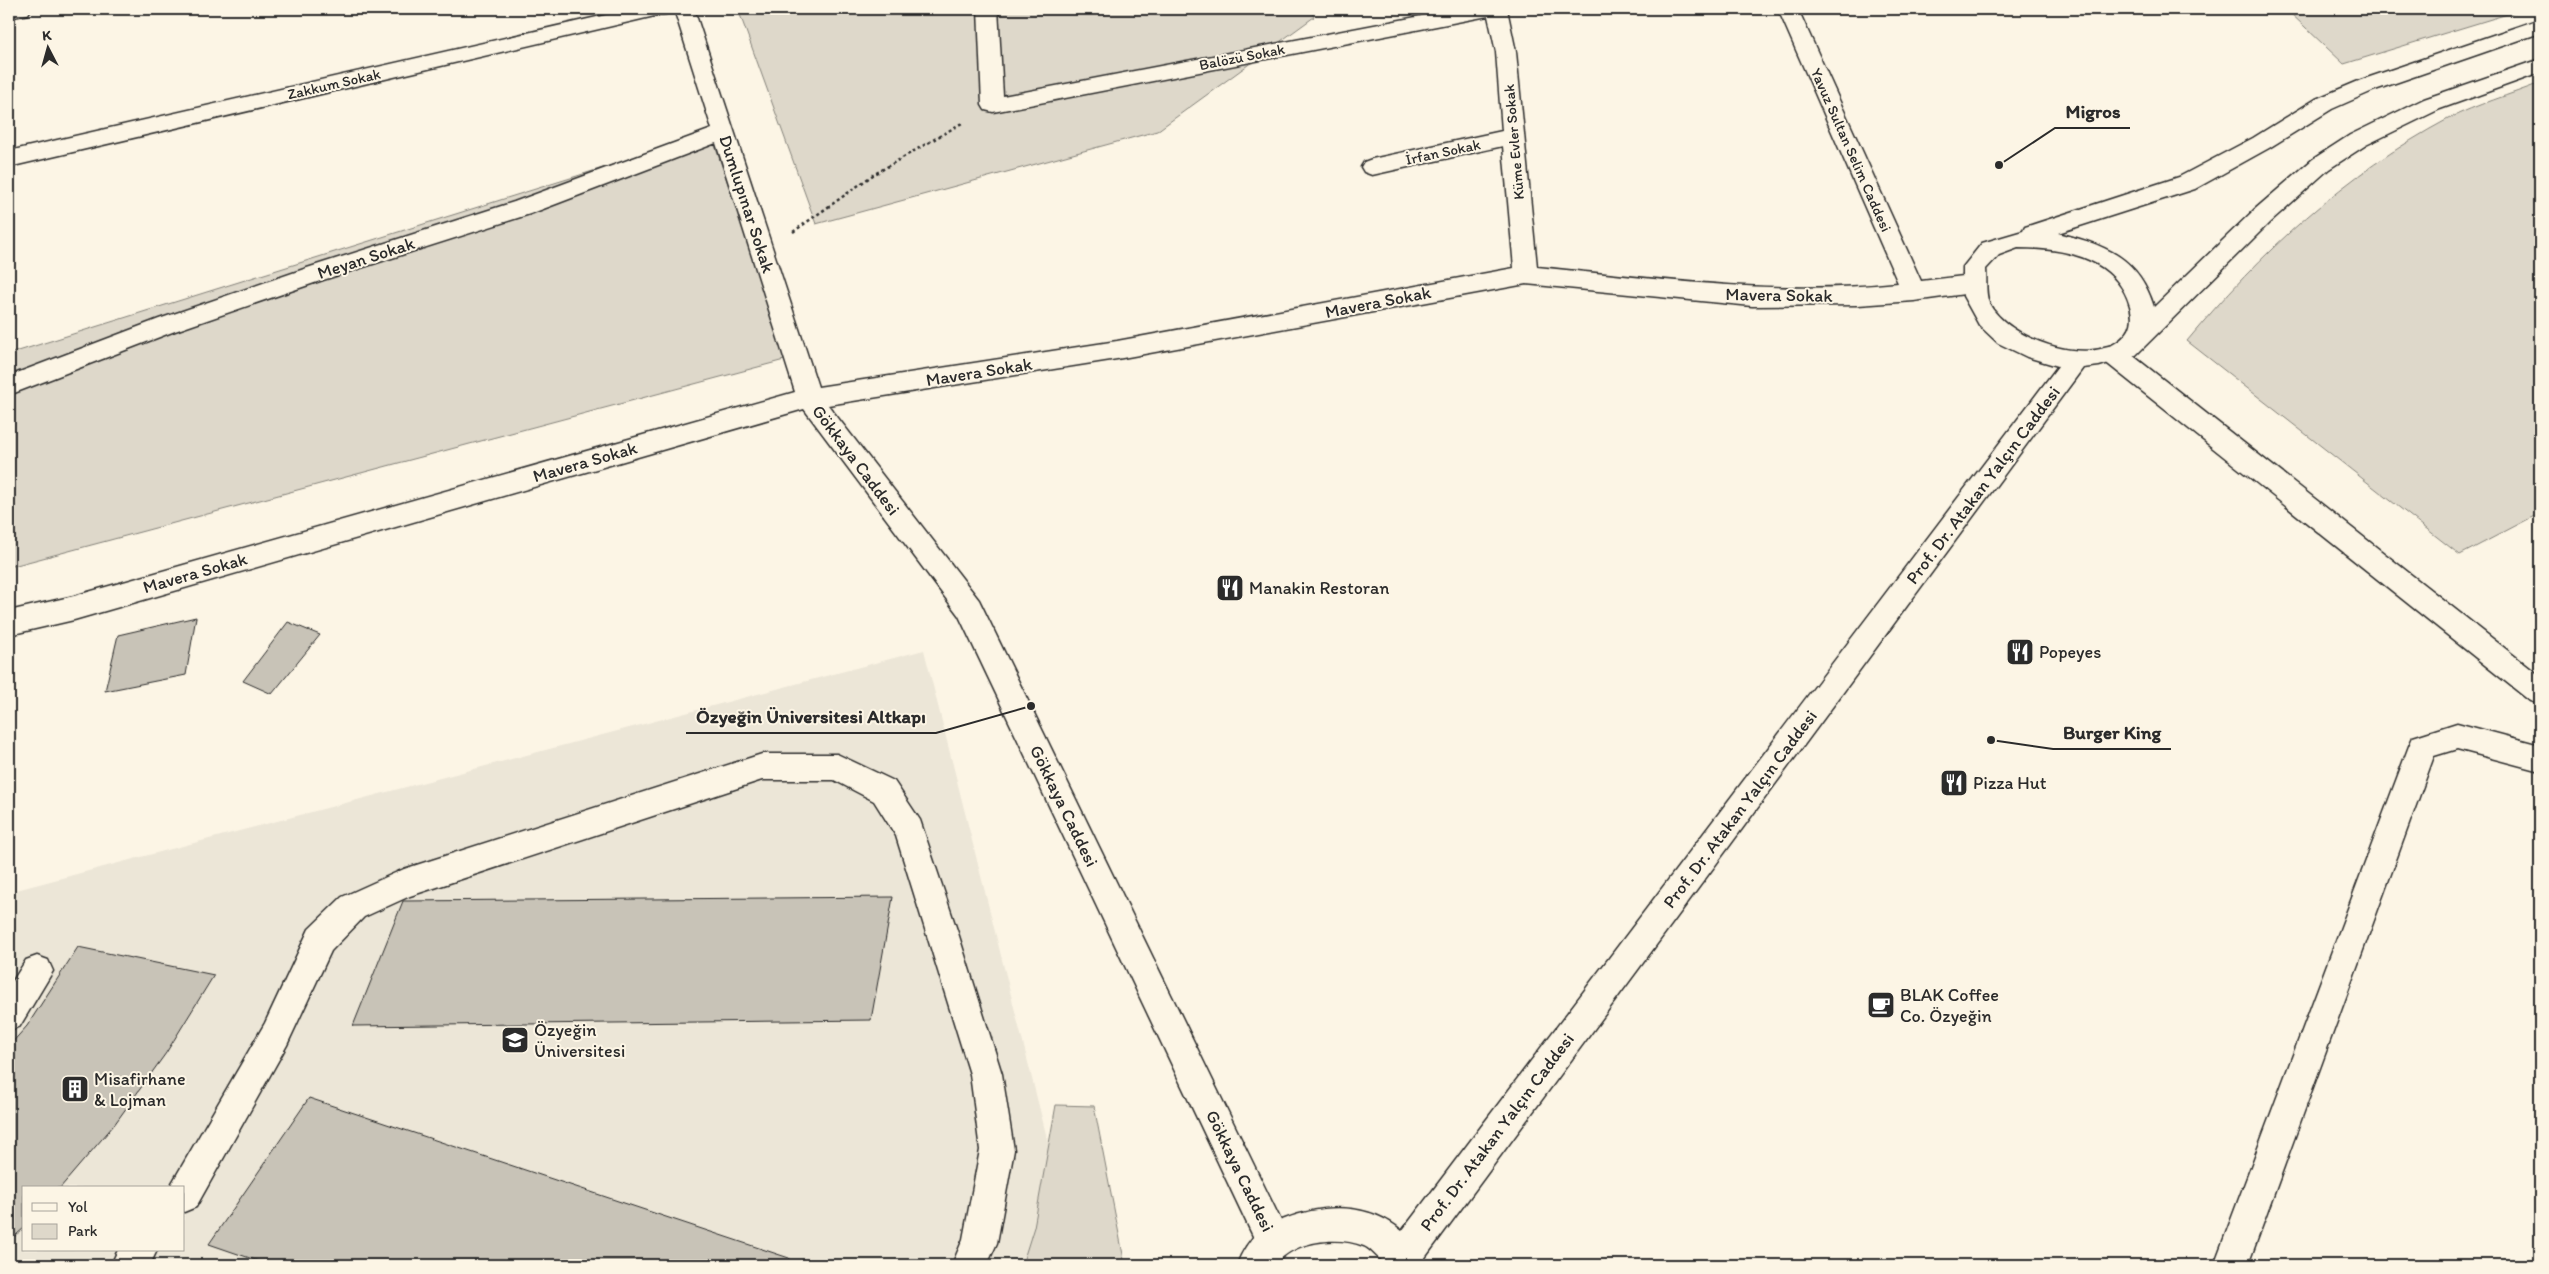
<svg xmlns="http://www.w3.org/2000/svg" width="2549" height="1274" font-family="Itim,sans-serif">
	<rect width="100%" height="100%" fill="#fcf5e5"/>
	<filter id="ink" filterUnits="userSpaceOnUse"><feTurbulence type="fractalNoise" baseFrequency=".02" numOctaves="2"/><feDisplacementMap in="SourceGraphic" scale="10" xChannelSelector="R" yChannelSelector="G"/><feConvolveMatrix kernelMatrix="1 2 1 2 8 2 1 2 1" color-interpolation-filters="sRGB"/></filter>
	<g filter="url(#ink)">
		<!-- built -->
		<path fill="#ece6d7" fill-rule="evenodd" d="M924 650 1079 1265H9V892ZM24 1188H184V1250H24Z"/>
		<!-- green -->
		<path fill="#ded8ca" stroke="#84827a" d="M738 9H1310L1314 17 1157 131 816 224Z
			M2286 9H2524L2344 64Z
			M2540 83V513L2460 555 2187 341C2261 252 2345 174 2448 119 2477 104 2510 95 2540 83Z
			M711 134 788 359 9 567V354Z
			M1056 1105 1094 1106 1125 1265H1022L1034 1227Z"/>
		<!-- building -->
		<path fill="#c8c3b7" stroke="#2b2b2b" d="M196 617 186 675 105 691 118 635Z
			M288 622 320 635 272 694 243 681Z
			M893 897 871 1020 353 1026 403 901Z
			M78 947 214 975 166 1053 114 1125 60 1188H24V1228L9 1241V1046L27 1026Z
			M309 1098 789 1258 786 1265H270L209 1244Z"/>
		<g fill="none" stroke-linecap="round" stroke-linejoin="round">
			<defs>
				<path id="service" d="M762 754H837L894 781 920 820 959 936 1002 1074 1014 1150 997 1243 987 1265H952L963 1239 980 1150 970 1074 896 836 874 801 834 780H762L410 896 364 917 331 951 287 1045 196 1207 184 1212V1188H170L172 1183 265 1023 309 929 342 897 404 869Z
					M37 956 48 960 53 971 20 1026 9 1031V987L26 960Z
					M118 1250H157L150 1265H111Z"/>
				<path id="minor" d="M9 9H31L28 14 9 18Z
					M632 9H669L666 14 659 15 9 167V151Z
					M674 9H694L818 387 1117 341 1514 268 1503 146 1372 175 1364 172 1361 167 1364 162 1372 159 1502 131 1496 52 1488 16 993 112 985 110 982 105 978 9H998L1003 96 1458 9H1507L1516 52 1537 267C1658 279 1776 296 1898 283L1778 9H1798L1921 281 1972 275 1980 278 1984 284 1980 290 1972 293 1914 301 1858 305 1752 306 1526 284 1117 359 828 405 979 600 1285 1229 1290 1241 1285 1253 1273 1258 1261 1253 959 616 804 409 74 620 9 635V611L74 596 795 392 716 143 530 214 323 280 175 331 9 395V376L159 319 307 268 514 202 712 129Z
					M2113 345 2122 347 2540 676V704L2530 701 2104 361 2101 354 2104 347Z
					M2457 723 2540 745V771L2457 749 2434 756 2248 1265H2214L2409 746 2413 737Z"/>
				<path id="secondary" d="M2540 19V33L2375 90 2332 109 2269 148 2195 189 2058 233C2105 245 2139 257 2154 307L2254 210 2313 159 2350 135 2424 99 2540 59V73L2440 109 2366 145 2329 169 2270 222 2136 355 2099 366 2083 368 1424 1259 1426 1265C1419 1265 1393 1268 1388 1265 1379 1261 1373 1250 1364 1246 1336 1235 1293 1241 1275 1265H1237C1241 1253 1250 1239 1260 1230 1266 1224 1277 1222 1285 1219 1323 1204 1368 1202 1402 1231L2058 366 2027 357 1998 343 1979 325 1963 296V267L1982 243 2023 231 2025 227 2179 177 2253 138 2316 99 2361 80ZM2018 248C2063 248 2116 257 2130 306 2134 320 2132 330 2120 340 2088 367 2007 339 1989 303 1985 293 1987 280 1986 269L1999 255Z"/>
			</defs>
			<!-- service casing -->
			<use href="#service" stroke="#2b2b2b" stroke-width="3"/>
			<!-- minor casing -->
			<use href="#minor" stroke="#2b2b2b" stroke-width="3"/>
			<!-- secondary casing -->
			<use href="#secondary" stroke="#2b2b2b" stroke-width="3"/>
			<!-- path -->
			<path stroke="#2b2b2b" stroke-width="2.5" stroke-dasharray="3 3" stroke-linecap="butt" d="M793 232 873 175 962 123"/>
			<!-- service -->
			<use href="#service" fill="#fcf5e5" fill-rule="evenodd"/>
			<!-- minor -->
			<use href="#minor" fill="#fcf5e5" fill-rule="evenodd"/>
			<!-- secondary -->
			<use href="#secondary" fill="#fcf5e5" fill-rule="evenodd"/>
		</g>
	</g>
	<!-- icons -->
	<defs>
		<symbol id="restaurant-square" viewBox="-11 -11 22 22"><rect x="-9" y="-9" width="18" height="18" rx="4" fill="#2b2b2b" stroke="#fcf5e5"/><path d="M-5-6h1v4h1v-4h1v4h1v-4h1v5L-1.5 .5V6h-2V.5L-5-1ZM5-6V6H3V1.5H1.5Q1.5-4 5-6Z" fill="#fff"/></symbol>
		<symbol id="cafe-square" viewBox="-11 -11 22 22"><rect x="-9" y="-9" width="18" height="18" rx="4" fill="#2b2b2b" stroke="#fcf5e5"/><path d="M-5.5-4.5H6V0H3Q3 3.5 0 3.5H-2.5Q-5.5 3.5-5.5 0ZM3-3.2v2h1.7v-2ZM-6 4.5H4V6H-6Z" fill="#fff"/></symbol>
		<symbol id="university-square" viewBox="-11 -11 22 22"><rect x="-9" y="-9" width="18" height="18" rx="4" fill="#2b2b2b" stroke="#fcf5e5"/><path d="M0-5L7-2L0 1L-7-2ZM-4 1L0 2.5L4 1V4Q0 6-4 4Z" fill="#fff"/></symbol>
		<symbol id="building-square" viewBox="-11 -11 22 22"><rect x="-9" y="-9" width="18" height="18" rx="4" fill="#2b2b2b" stroke="#fcf5e5"/><path d="M-4-6H4V6H1V3H-1V6H-4ZM-2.5-4.3h1.7v1.8h-1.7ZM.8-4.3h1.7v1.8H.8ZM-2.5-1h1.7V.8h-1.7ZM.8-1h1.7V.8H.8Z" fill="#fff"/></symbol>
	</defs>
	<g fill-rule="evenodd">
		<use href="#restaurant-square" x="1214" y="572" width="32" height="32"/>
		<use href="#restaurant-square" x="2004" y="636" width="32" height="32"/>
		<use href="#restaurant-square" x="1938" y="767" width="32" height="32"/>
		<use href="#cafe-square" x="1865" y="989" width="32" height="32"/>
		<use href="#university-square" x="499" y="1024" width="32" height="32"/>
		<use href="#building-square" x="59" y="1073" width="32" height="32"/>
	</g>
	<g text-anchor="middle" stroke-width="4" stroke-linejoin="round" paint-order="stroke">
		<!-- far-street labels -->
		<g font-size="15" fill="#2b2b2b" stroke="#fcf5e5">
			<text transform="translate(1242 57) rotate(-11)" y="5">Balözü Sokak</text>
			<text transform="translate(334 84) rotate(-13)" y="5">Zakkum Sokak</text>
			<text transform="translate(1514 142) rotate(-95)" y="5">Küme Evler Sokak</text>
			<text transform="translate(1851 150) rotate(66)" y="5">Yavuz Sultan Selim Caddesi</text>
			<text transform="translate(1443 152) rotate(-12)" y="5">İrfan Sokak</text>
		</g>
		<!-- street labels -->
		<g font-size="18" fill="#2b2b2b" stroke="#fcf5e5">
			<text transform="translate(747 204) rotate(72)" y="6">Dumlupınar Sokak</text>
			<text transform="translate(366 258) rotate(-18)" y="6">Meyan Sokak</text>
			<text transform="translate(1779 295) rotate(1)" y="6">Mavera Sokak</text>
			<text transform="translate(1378 302) rotate(-11)" y="6">Mavera Sokak</text>
			<text transform="translate(979 372) rotate(-9)" y="6">Mavera Sokak</text>
			<text transform="translate(856 460) rotate(53)" y="6">Gökkaya Caddesi</text>
			<text transform="translate(585 462) rotate(-16)" y="6">Mavera Sokak</text>
			<text transform="translate(1983 485) rotate(-53)" y="6">Prof. Dr. Atakan Yalçın Caddesi</text>
			<text transform="translate(195 573) rotate(-16)" y="6">Mavera Sokak</text>
			<text transform="translate(1064 806) rotate(64)" y="6">Gökkaya Caddesi</text>
			<text transform="translate(1740 809) rotate(-53)" y="6">Prof. Dr. Atakan Yalçın Caddesi</text>
			<text transform="translate(1497 1132) rotate(-53)" y="6">Prof. Dr. Atakan Yalçın Caddesi</text>
			<text transform="translate(1240 1171) rotate(64)" y="6">Gökkaya Caddesi</text>
		</g>
		<!-- poi labels -->
		<g font-size="18" fill="#2b2b2b" stroke="#fcf5e5" text-anchor="start">
			<text x="1249" y="594">Manakin Restoran</text>
			<text x="2039" y="658">Popeyes</text>
			<text x="1973" y="789">Pizza Hut</text>
			<text x="1900" y="1001">BLAK Coffee<tspan x="1900" dy="21">Co. Özyeğin</tspan></text>
			<text x="534" y="1036">Özyeğin<tspan x="534" dy="21">Üniversitesi</tspan></text>
			<text x="94" y="1085">Misafirhane<tspan x="94" dy="21">&amp; Lojman</tspan></text>
		</g>
	</g>
	<!-- callouts -->
	<path fill="none" stroke="#2b2b2b" stroke-width="2" d="M1999 165L2055 128H2130M1031 706L936 733H686M1991 740L2053 749H2171"/>
	<g fill="#2b2b2b" stroke="#fcf5e5" stroke-width="2">
		<circle cx="1999" cy="165" r="5"/>
		<circle cx="1031" cy="706" r="5"/>
		<circle cx="1991" cy="740" r="5"/>
	</g>
	<g font-size="19" text-anchor="middle" font-weight="bold" fill="#2b2b2b" stroke="#fcf5e5" stroke-width="4" stroke-linejoin="round" paint-order="stroke">
		<text x="2093" y="118">Migros</text>
		<text x="811" y="723">Özyeğin Üniversitesi Altkapı</text>
		<text x="2112" y="739">Burger King</text>
	</g>
	<!-- margin -->
	<rect width="2549" height="1274" fill="none" stroke="#fcf5e5" stroke-width="30"/>
	<rect x="15" y="15" width="2519" height="1244" fill="none" stroke="#2b2b2b" stroke-width="2" filter="url(#ink)"/>
	<!-- legend -->
	<rect x="22" y="1186" width="162" height="65" fill="#fcf5e5" stroke="#a8a49b"/>
	<rect x="32" y="1203" width="25" height="8" fill="#fcf5e5" stroke="#a8a49b"/>
	<text x="68" y="1212" font-size="15" fill="#2b2b2b">Yol</text>
	<rect x="32" y="1224" width="25" height="15" fill="#ded8ca" stroke="#a8a49b"/>
	<text x="68" y="1236" font-size="15" fill="#2b2b2b">Park</text>
	<!-- north arrow -->
	<g transform="translate(48 48) rotate(354)" stroke="#fcf5e5" stroke-width="4" paint-order="stroke">
	<path d="M0-4L9 19L0 12L-9 19Z" fill="#2b2b2b"/>
	<text y="-8" font-size="14" font-weight="bold" text-anchor="middle" fill="#2b2b2b">K</text>
	</g>
</svg>
